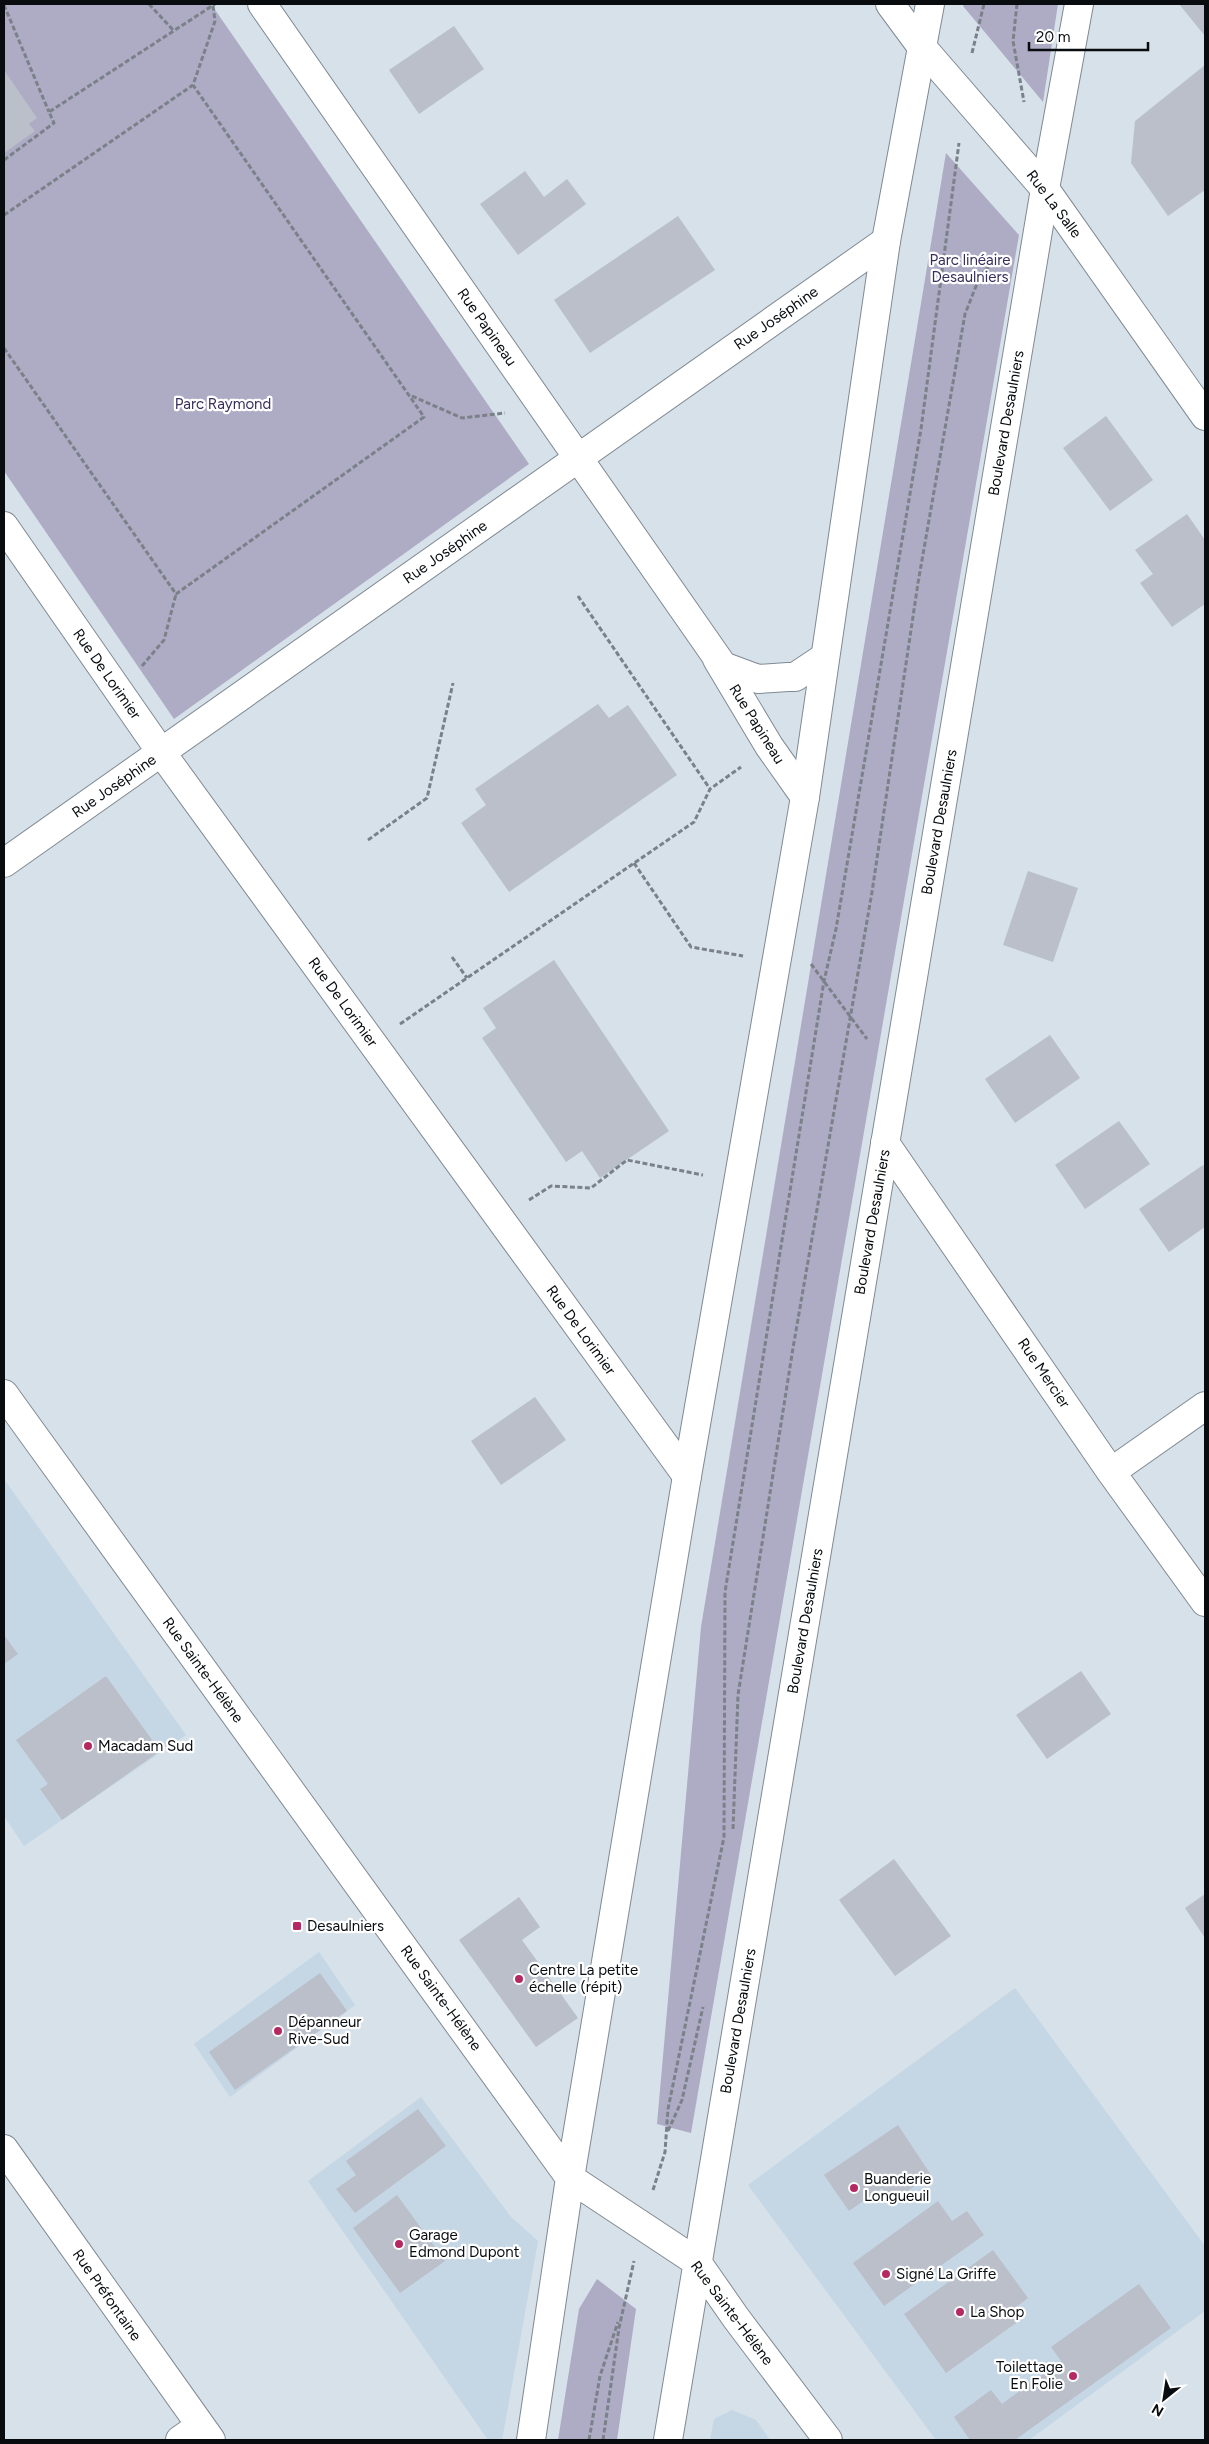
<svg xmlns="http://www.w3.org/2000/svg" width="1209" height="2444" font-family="Figtree,sans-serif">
	<rect width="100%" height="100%" fill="#d6e1ea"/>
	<!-- built -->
	<path fill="#c5d6e5" d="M4 1479 186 1735 24 1846 4 1816Z
		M319 1952 355 2005 230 2097 194 2044Z
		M1015 1988 1205 2246V2311L1029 2440H936L748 2185Z
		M421 2097 511 2217 538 2241 502 2440H488L308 2181Z
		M732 2410 756 2420 770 2440H710L714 2419Z"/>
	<!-- green -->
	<path fill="#aeabc5" d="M4 4H211L529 464 174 719 4 471Z
		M964 4H1058L1043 102 963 6Z
		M946 153 1019 235 691 2133 657 2124 701 1627Z
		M597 2279 636 2309 617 2440H558L579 2309Z"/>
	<!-- building -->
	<path fill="#babfca" d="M1179 4H1205V36Z
		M454 26 484 69 419 114 389 70Z
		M1205 65V190L1168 216 1131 163 1135 121Z
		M4 70 37 118 29 124 35 131 4 153Z
		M525 171 544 197 567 179 586 204 518 255 480 204Z
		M678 216 715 270 590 353 554 300Z
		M1106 416 1153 480 1110 511 1063 448Z
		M1187 514 1205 540V604L1172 627 1140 583 1153 574 1135 550Z
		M598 704 609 718 628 705 677 775 509 892 461 823 486 805 475 789Z
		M1028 871 1078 888 1053 962 1003 945Z
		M554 960 669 1131 600 1178 582 1151 566 1162 482 1038 496 1028 483 1008Z
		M1050 1035 1080 1078 1015 1123 985 1079Z
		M1119 1121 1150 1164 1085 1209 1055 1165Z
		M1203 1165 1205 1168V1227L1169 1252 1139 1209Z
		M535 1397 566 1440 501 1485 471 1441Z
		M4 1635 18 1654 4 1664Z
		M1081 1671 1111 1714 1047 1759 1016 1715Z
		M106 1676 160 1751 62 1820 40 1789 48 1784 16 1740Z
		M894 1859 951 1936 895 1976 839 1900Z
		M1205 1894V1938L1185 1908Z
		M519 1897 540 1927 522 1940 578 2018 536 2047 459 1940Z
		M320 1973 347 2011 235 2090 209 2052Z
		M418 2109 446 2146 355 2213 336 2189 356 2175 346 2161Z
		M898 2125 931 2175 891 2202 882 2188 849 2211 824 2175Z
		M397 2195 445 2261 400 2293 353 2228Z
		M938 2201 952 2221 967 2211 984 2235 884 2306 853 2263Z
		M993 2250 1028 2298 1012 2310 1016 2323 946 2373 904 2314Z
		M1139 2284 1171 2328 1015 2440H970L954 2417 991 2390 1002 2404 1061 2361 1051 2347Z"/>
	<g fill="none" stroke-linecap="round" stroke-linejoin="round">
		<defs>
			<path id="street" d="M262 4 723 666 758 679 788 677H795L825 657
				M890 4 921 46 1045 189 1205 416
				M4 526 161 752 687 1476
				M717 659 769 746 805 797
				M4 863 886 241
				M885 1143 1111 1472 1205 1602
				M1111 1472 1205 1406
				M4 2149 211 2440
				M180 2440 200 2426"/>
			<path id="secondary" d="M4 1394 570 2178 697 2262 736 2318 828 2440
				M531 2440 570 2178 687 1476 805 797 886 241 930 4
				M668 2440 1045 189 1079 4"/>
		</defs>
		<!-- street casing -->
		<use href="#street" stroke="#808a93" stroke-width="30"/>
		<!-- secondary casing -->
		<use href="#secondary" stroke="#808a93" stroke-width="30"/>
		<!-- path -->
		<path stroke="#7a8188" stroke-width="3" stroke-dasharray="5 2.5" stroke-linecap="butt" d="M149 4 174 31
			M1017 4 1013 41 1024 102
			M4 5 49 112
			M972 53 984 4
			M4 160 54 123 49 112 215 4
			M4 215 193 85 215 21 213 5
			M4 348 176 594 424 417 193 85
			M412 396 462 418 505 413
			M578 596 710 789
			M142 666 164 640 176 594
			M368 840 427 798 453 683
			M634 863 691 947 743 956
			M452 957 467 978
			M811 964 867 1039
			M400 1024 694 822 710 789 741 767
			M529 1200 551 1186 591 1188 627 1160 703 1175
			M733 1829 738 1695 793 1348 872 892 918 583 965 314 980 276 997 258
			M668 2131 682 2100 703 2007
			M653 2190 665 2152 668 2109 724 1837 725 1592 824 981 836 929 921 429 959 143
			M589 2440 600 2376 618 2322
			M603 2440 619 2328 634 2261"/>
		<!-- street -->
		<use href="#street" stroke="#fff" stroke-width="28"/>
		<!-- secondary -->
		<use href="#secondary" stroke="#fff" stroke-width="28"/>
	</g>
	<!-- markers -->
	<g fill="#b52962" stroke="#fff" stroke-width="2">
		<circle cx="88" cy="1746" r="5"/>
		<rect x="292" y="1921" width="10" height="10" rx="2.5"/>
		<circle cx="519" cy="1979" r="5"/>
		<circle cx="278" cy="2031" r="5"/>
		<circle cx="854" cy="2188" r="5"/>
		<circle cx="399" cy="2244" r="5"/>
		<circle cx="886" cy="2274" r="5"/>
		<circle cx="960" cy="2312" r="5"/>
		<circle cx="1073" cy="2376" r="5"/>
	</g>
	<g text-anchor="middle" stroke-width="4.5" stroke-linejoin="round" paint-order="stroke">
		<!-- street labels -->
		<g font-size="15" fill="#080c0f" stroke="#fff">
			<text transform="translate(1054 204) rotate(53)" y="5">Rue La Salle</text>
			<text transform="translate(776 318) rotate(-35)" y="5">Rue Joséphine</text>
			<text transform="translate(487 327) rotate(55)" y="5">Rue Papineau</text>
			<text transform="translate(1006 423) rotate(-80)" y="5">Boulevard Desaulniers</text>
			<text transform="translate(445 552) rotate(-35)" y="5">Rue Joséphine</text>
			<text transform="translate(107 674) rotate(55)" y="5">Rue De Lorimier</text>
			<text transform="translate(757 724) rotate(58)" y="5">Rue Papineau</text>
			<text transform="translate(114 786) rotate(-35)" y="5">Rue Joséphine</text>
			<text transform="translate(939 822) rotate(-80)" y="5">Boulevard Desaulniers</text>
			<text transform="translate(343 1002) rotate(54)" y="5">Rue De Lorimier</text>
			<text transform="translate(872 1222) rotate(-80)" y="5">Boulevard Desaulniers</text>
			<text transform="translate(581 1330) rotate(54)" y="5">Rue De Lorimier</text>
			<text transform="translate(1044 1373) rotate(56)" y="5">Rue Mercier</text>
			<text transform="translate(805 1621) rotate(-80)" y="5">Boulevard Desaulniers</text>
			<text transform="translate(203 1670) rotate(54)" y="5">Rue Sainte-Hélène</text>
			<text transform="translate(441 1998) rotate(54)" y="5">Rue Sainte-Hélène</text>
			<text transform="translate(738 2021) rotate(-80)" y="5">Boulevard Desaulniers</text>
			<text transform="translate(107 2295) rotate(55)" y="5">Rue Préfontaine</text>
			<text transform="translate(732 2313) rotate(53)" y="5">Rue Sainte-Hélène</text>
		</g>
		<!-- park labels -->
		<g font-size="15" fill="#382e5c" stroke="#fff">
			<text x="970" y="265">Parc linéaire<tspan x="970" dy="17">Desaulniers</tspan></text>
			<text x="223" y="409">Parc Raymond</text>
		</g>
		<!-- poi labels -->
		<g font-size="15" fill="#080c0f" stroke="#fff" text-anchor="start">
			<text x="98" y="1751">Macadam Sud</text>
			<text x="307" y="1931">Desaulniers</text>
			<text x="529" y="1975">Centre La petite<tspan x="529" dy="17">échelle (répit)</tspan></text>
			<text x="288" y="2027">Dépanneur<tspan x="288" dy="17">Rive-Sud</tspan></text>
			<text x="864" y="2184">Buanderie<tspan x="864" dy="17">Longueuil</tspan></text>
			<text x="409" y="2240">Garage<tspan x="409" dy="17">Edmond Dupont</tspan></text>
			<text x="896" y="2279">Signé La Griffe</text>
			<text x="970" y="2317">La Shop</text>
			<text x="1063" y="2372" text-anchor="end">Toilettage<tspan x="1063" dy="17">En Folie</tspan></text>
		</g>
	</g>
	<!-- border -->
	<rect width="1209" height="2444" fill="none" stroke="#080c0f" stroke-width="10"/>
	<!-- north arrow -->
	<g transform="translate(1164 2399) rotate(210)" stroke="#ffffff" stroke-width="4" paint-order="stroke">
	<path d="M0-4L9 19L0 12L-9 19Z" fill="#080c0f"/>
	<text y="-8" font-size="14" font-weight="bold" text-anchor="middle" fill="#080c0f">N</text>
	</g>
	<!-- scale -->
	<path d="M1029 42v8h119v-8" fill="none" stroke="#080c0f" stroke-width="2.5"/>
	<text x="1036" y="42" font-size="15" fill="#080c0f" stroke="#ffffff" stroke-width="4" paint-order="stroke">20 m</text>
</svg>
